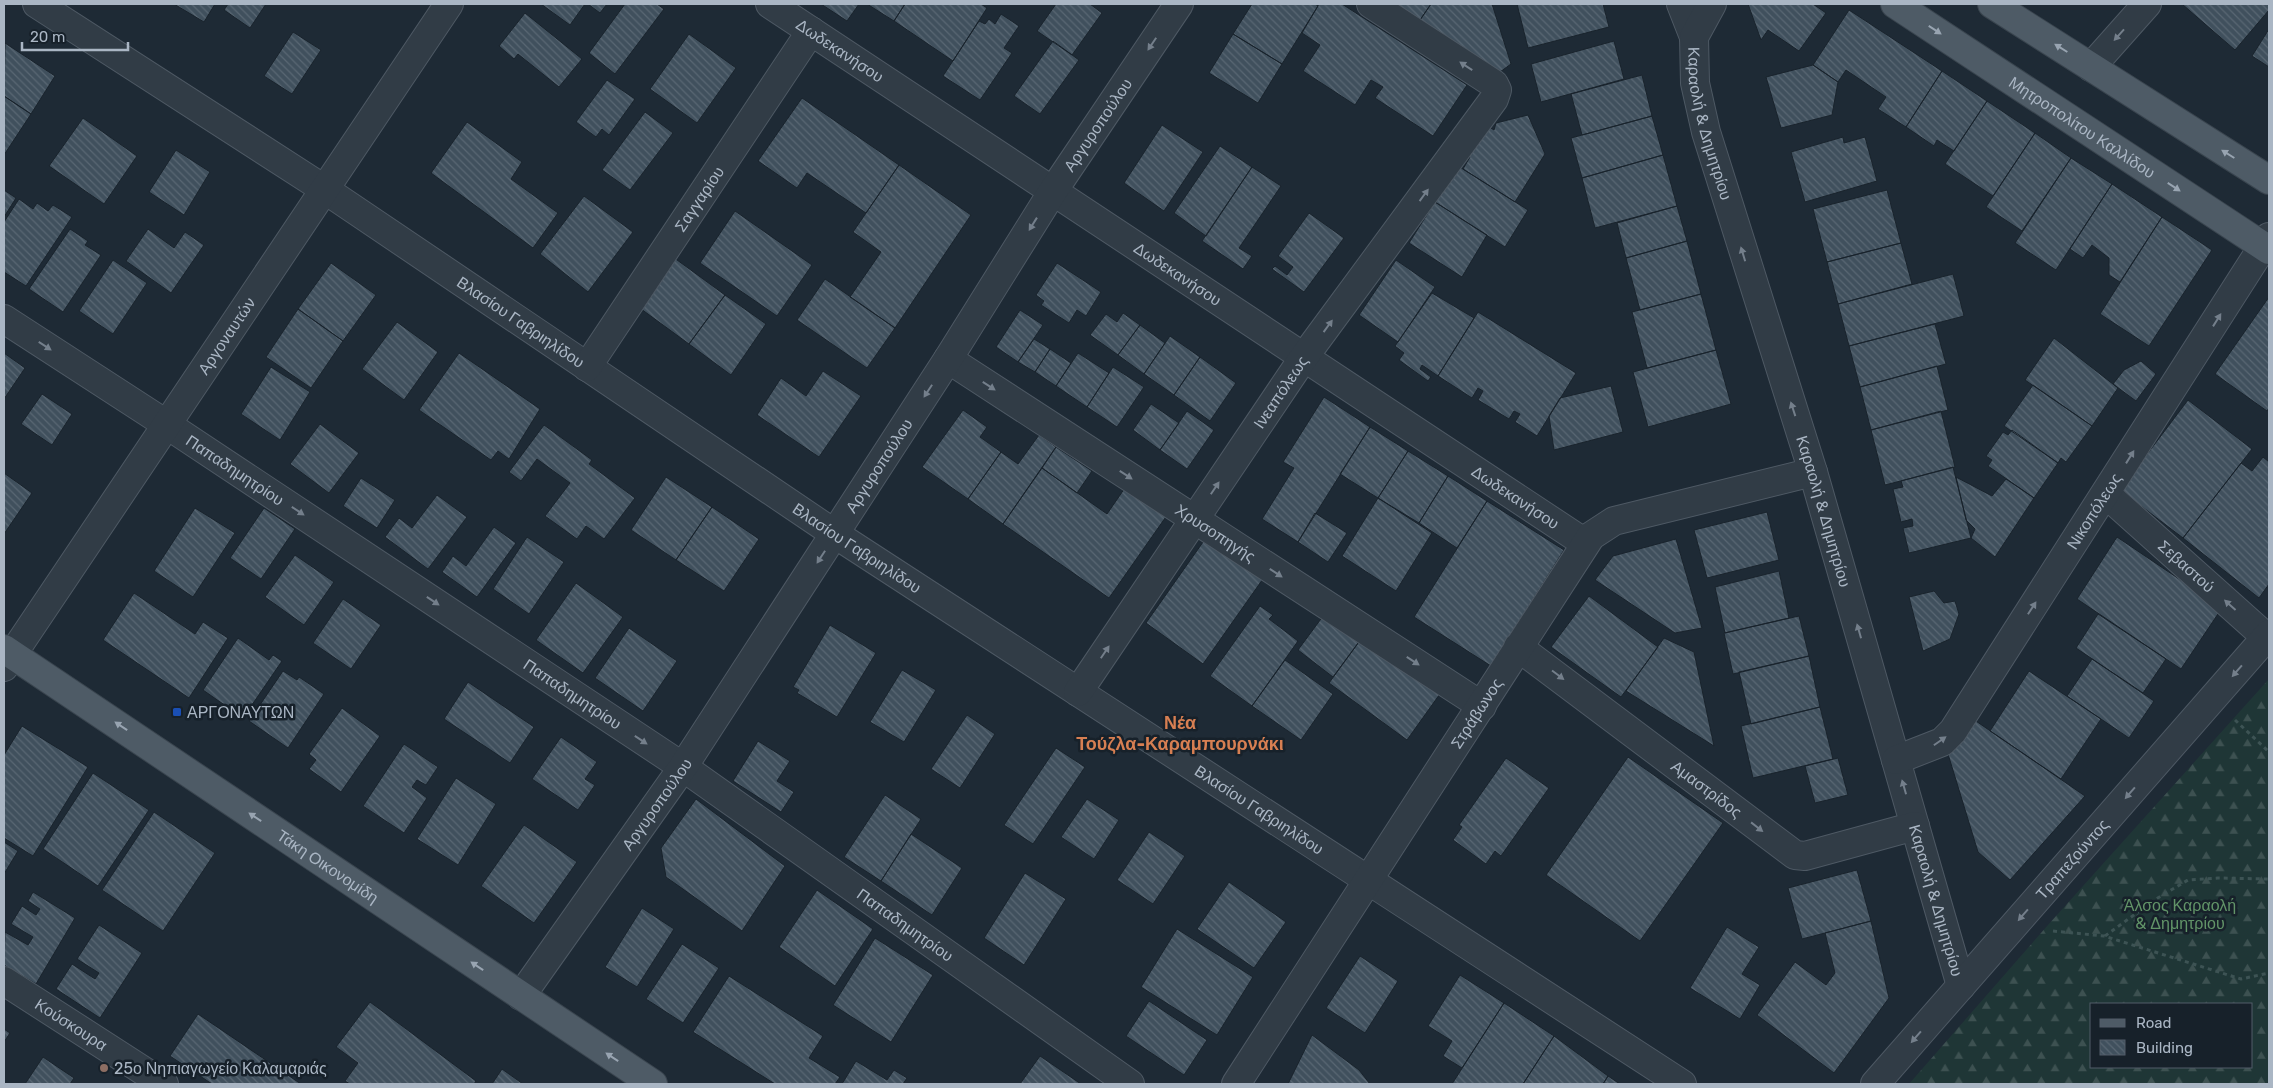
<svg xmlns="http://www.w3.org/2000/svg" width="2273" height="1088" font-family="Rubik,sans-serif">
	<defs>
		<pattern id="forest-firs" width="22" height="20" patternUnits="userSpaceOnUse" patternTransform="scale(1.25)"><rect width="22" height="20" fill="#1f3636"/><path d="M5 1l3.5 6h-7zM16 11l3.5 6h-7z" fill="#3d5151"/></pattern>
		<pattern id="building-back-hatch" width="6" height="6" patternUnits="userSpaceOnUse" patternTransform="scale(1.25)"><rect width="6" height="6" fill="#40505d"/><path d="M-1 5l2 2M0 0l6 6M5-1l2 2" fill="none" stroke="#596773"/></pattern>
	</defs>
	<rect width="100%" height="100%" fill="#1e2a35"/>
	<!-- forest -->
	<path fill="url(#forest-firs)" fill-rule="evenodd" d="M2269 679V1084H1909L2048 925ZM2092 1004H2252V1067H2092Z"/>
	<!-- building -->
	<path fill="url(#building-back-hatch)" stroke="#19232c" d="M174 4H215L204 22Z
		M228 4H266L250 28 224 10Z
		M541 4H585L570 25Z
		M588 4H607L600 13Z
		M625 4H657L664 9 615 74 589 53Z
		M821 4H859L847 21Z
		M867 4H905L894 21Z
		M905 4H981L987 8 953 61 894 21Z
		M1056 4H1090L1102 13 1072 55 1037 31Z
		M1252 4H1315L1318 6 1282 64 1233 34Z
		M1319 4H1342L1467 85 1433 136 1375 98 1383 87 1371 80 1355 105 1303 71 1320 45 1302 33Z
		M1396 4H1431L1420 20Z
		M1431 4H1492L1511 64 1500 72 1420 20Z
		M1517 4H1603L1609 27 1528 48Z
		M1748 4H1813L1826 13 1799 51 1768 30 1761 40Z
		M2182 4H2269V10L2235 50Z
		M1849 10 1942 71 1906 127 1878 109 1886 97 1846 70 1838 82 1813 65Z
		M525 13 582 59 559 87 518 54 514 59 499 46Z
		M1001 14 1019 26 1004 48 1012 53 980 100 943 76 979 21 985 24 989 19 995 24Z
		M2269 29V67L2252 56Z
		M293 32 321 50 292 94 264 76Z
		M689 34 736 68 697 123 650 89Z
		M1233 34 1282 64 1258 103 1209 73Z
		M1053 41 1079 60 1040 114 1014 96Z
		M1614 41 1624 79 1541 102 1531 64Z
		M5 43 55 76 31 114 4 96Z
		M1813 65 1838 82 1832 115 1781 128 1766 77Z
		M1942 71 1987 101 1954 151 1937 140 1934 146 1906 127Z
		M1642 75 1652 116 1582 135 1571 94Z
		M607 80 635 99 609 135 602 129 596 137 576 122Z
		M4 96 31 114 4 155Z
		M802 98 899 165 866 213 807 173 797 188 758 161Z
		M1987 101 2035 133 1993 196 1945 164Z
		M645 112 673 133 630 190 602 170Z
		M1528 115 1545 154 1515 202 1463 169 1470 157 1464 153 1483 123 1494 130 1496 123Z
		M1652 116 1663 155 1582 178 1571 138Z
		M83 118 137 156 104 204 49 166Z
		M467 122 522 162 511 179 558 213 533 248 431 173Z
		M1162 125 1203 152 1164 211 1124 183Z
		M2035 133 2071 158 2022 231 1986 207Z
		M1843 137 1844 143 1865 137 1877 181 1805 202 1791 152Z
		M1220 146 1252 167 1206 236 1174 213Z
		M176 150 210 172 184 215 149 192Z
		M1663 155 1677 206 1595 228 1582 178Z
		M2071 158 2112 184 2056 270 2015 243Z
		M899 165 971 215 895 328 850 297 881 252 853 232Z
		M1458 166 1528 210 1505 247 1435 202Z
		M1252 167 1281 186 1239 248 1252 256 1243 269 1202 241Z
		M2112 184 2162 217 2120 282 2109 275V258L2092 245 2083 258 2070 249Z
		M4 190 16 198 4 217Z
		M1887 190 1901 243 1827 262 1813 209Z
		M584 196 633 232 588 292 540 254Z
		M19 199 33 209 37 203 48 211 53 205 72 217 26 286 4 272V222Z
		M1435 202 1487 235 1462 277 1409 243Z
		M1677 206 1687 241 1626 258 1617 223Z
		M735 211 812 265 777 316 700 263Z
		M1309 213 1344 238 1304 292 1272 269 1275 266 1287 275 1293 267 1278 256Z
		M2162 217 2212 250 2149 346 2100 314Z
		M70 229 88 241 85 245 101 255 63 312 29 289Z
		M148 229 174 248 185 232 204 245 171 293 126 261Z
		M1687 241 1701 294 1640 310 1626 258Z
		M1901 243 1912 284 1838 304 1827 262Z
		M673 257 725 295 689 344 637 306Z
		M113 260 147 283 113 334 79 311Z
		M1396 260 1435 287 1398 342 1359 315Z
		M331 263 376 295 343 341 298 309Z
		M1057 263 1101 292 1086 316 1077 310 1069 323 1041 305 1044 301 1036 295Z
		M1953 274 1964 316 1849 346 1838 304Z
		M825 279 895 328 867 368 797 320Z
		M1432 293 1474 318 1438 376 1422 365 1420 369 1431 377 1428 381 1399 360 1404 353 1395 346Z
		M1701 294 1716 350 1647 368 1632 312Z
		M725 295 766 324 731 375 689 344Z
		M2269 297V408L2267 411 2215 374Z
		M298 309 343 341 311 388 266 357Z
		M1020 310 1043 325 1018 362 996 347Z
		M1478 312 1576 373 1537 436 1515 422 1520 414 1514 411 1509 419 1478 400 1483 391 1478 388 1472 398 1438 376Z
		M1123 313 1140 325 1118 355 1090 335 1106 314 1117 322Z
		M397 322 438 352 404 400 362 369Z
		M1935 324 1946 364 1860 387 1849 346Z
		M1140 325 1165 343 1144 374 1118 355Z
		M1170 336 1200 357 1174 395 1144 374Z
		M2054 338 2118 388 2092 426 2025 380Z
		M1034 339 1050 349 1035 372 1018 362Z
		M1050 349 1071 363 1056 386 1035 372Z
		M1716 350 1731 404 1648 427 1633 372Z
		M4 353 25 368 4 399Z
		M459 353 540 409 509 459 498 451 491 460 419 410Z
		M1078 353 1109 373 1087 407 1056 386Z
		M1200 357 1236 383 1210 421 1174 395Z
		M2141 361 2156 374 2136 401 2113 384 2124 370Z
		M1937 366 1948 410 1871 430 1860 387Z
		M271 367 310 392 280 440 241 414Z
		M1113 367 1144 387 1117 427 1087 407Z
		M823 371 861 396 819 457 757 415 781 378 806 396Z
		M2033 385 2092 426 2066 462 2061 458 2058 463 2004 426Z
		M1611 386 1623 432 1554 450 1549 416 1560 398Z
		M42 394 72 414 52 445 21 424Z
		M1324 397 1370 427 1298 542 1262 519 1294 468 1283 462Z
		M2188 400 2252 449 2183 538 2120 490Z
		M1151 404 1179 423 1160 450 1133 430Z
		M963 410 987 427 980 437 1001 452 968 499 922 467Z
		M1187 411 1214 430 1187 469 1160 450Z
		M1941 411 1955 467 1885 485 1871 430Z
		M320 424 359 453 329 493 290 464Z
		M544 425 592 460 589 464 635 498 604 539 586 526 577 539 545 516 570 483 537 459 521 481 509 472Z
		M1370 427 1408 451 1378 498 1340 474Z
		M2012 430 2058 463 2034 498 1988 466 1992 460 1986 456 2003 432 2008 435Z
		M1039 435 1056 447 1003 524 968 499 1001 452 1018 464Z
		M1056 447 1092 471 1077 493 1042 468Z
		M1408 451 1448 476 1419 523 1378 498Z
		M2263 457 2269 462V584L2259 598 2183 538 2241 463 2252 471Z
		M1953 467 1971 538 1909 553 1903 528 1913 526 1912 519 1901 522 1893 489 1903 487 1901 481Z
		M1042 468 1107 514 1129 482 1170 511 1109 598 1003 524Z
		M4 473 32 493 4 534Z
		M1448 476 1487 501 1457 548 1419 523Z
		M666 477 712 507 676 560 631 530Z
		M1956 477 1992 496 2006 479 2034 498 1995 557 1971 538 1975 529 1966 520Z
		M361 478 395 500 377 528 343 506Z
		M437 495 467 517 428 569 385 537 399 518 412 528Z
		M1378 498 1432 533 1396 591 1342 556Z
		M1487 501 1564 550 1491 666 1414 617Z
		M712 507 759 539 724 591 676 560Z
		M195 508 235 533 193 597 154 571Z
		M264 508 295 529 261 579 230 558Z
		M1767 512 1779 560 1707 578 1694 530Z
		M1315 513 1347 533 1328 562 1298 542Z
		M494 527 516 543 477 597 442 572 453 556 466 566Z
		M1208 535 1265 576 1203 664 1146 623Z
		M527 537 564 562 529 614 493 589Z
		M2117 537 2222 608 2181 669 2077 599Z
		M1676 539 1702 628 1675 633 1595 580 1613 556Z
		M295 555 334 582 304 625 265 597Z
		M1779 571 1789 618 1725 633 1715 587Z
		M576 583 623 617 583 673 536 640Z
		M1934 591 1944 603 1955 601 1959 614 1950 639 1923 651 1909 597Z
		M134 593 195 634 203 622 228 638 189 698 103 640Z
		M1589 596 1658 647 1621 697 1551 647Z
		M343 599 381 625 351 669 313 643Z
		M1260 606 1273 615 1269 619 1298 641 1252 706 1210 676Z
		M1329 608 1364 635 1333 677 1298 650Z
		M2098 614 2166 659 2143 693 2076 648Z
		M1799 616 1809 656 1733 674 1724 633Z
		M830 625 876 653 837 717 797 693 799 690 793 687Z
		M629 628 677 661 643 711 595 678Z
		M1364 635 1442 691 1407 740 1329 683Z
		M238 638 269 660 273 655 282 661 243 718 203 690Z
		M1664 638 1694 652 1714 746 1626 691Z
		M1809 656 1820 707 1751 724 1739 672Z
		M2092 659 2154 701 2129 738 2067 696Z
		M1285 660 1333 694 1301 740 1252 706Z
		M902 670 936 690 904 742 870 722Z
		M283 671 297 680 299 677 324 694 288 748 249 721Z
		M2029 671 2101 719 2061 779 1990 731Z
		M468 682 534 727 510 763 444 719Z
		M1820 707 1833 759 1753 778 1741 726Z
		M342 708 380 736 341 792 309 769 316 760 309 754Z
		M967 715 995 734 960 788 931 769Z
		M1973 719 2085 796 2010 880 1978 852 1948 754Z
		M22 726 88 767 33 856 4 838V755Z
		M561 737 597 762 585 779 595 785 578 810 532 779Z
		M758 741 790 761 777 781 794 792 781 812 733 781Z
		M404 744 438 767 426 785 417 780 412 787 427 798 404 833 363 806Z
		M1056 748 1085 767 1033 844 1004 825Z
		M1628 757 1723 823 1640 941 1546 875Z
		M1506 758 1549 788 1501 856 1495 851 1486 864 1453 840 1462 827 1459 825Z
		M1838 758 1848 795 1815 803 1805 766Z
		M93 773 149 810 98 886 43 849Z
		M456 778 496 804 458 865 417 839Z
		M885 795 921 819 881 881 844 857Z
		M696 799 785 866 742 931 666 877 661 848Z
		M1087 799 1119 820 1094 859 1061 837Z
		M154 812 215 853 163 931 102 890Z
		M524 825 577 862 534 923 481 886Z
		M1149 832 1185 856 1153 904 1117 880Z
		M911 834 962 868 932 915 881 881Z
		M4 842 18 851 4 874Z
		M1857 870 1871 921 1802 939 1788 888Z
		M1025 873 1066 899 1024 965 984 938Z
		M1229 882 1286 922 1254 968 1197 929Z
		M817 890 873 929 835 986 779 947Z
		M33 892 75 918 36 984 4 965 5 932 28 945 33 937 11 924 22 906 36 915 40 909 28 901Z
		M642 908 674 929 637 987 605 967Z
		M1871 921 1889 998 1834 1073 1757 1015 1795 962 1826 985 1835 973 1825 933Z
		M99 925 142 953 100 1018 56 989 72 964 95 979 99 973 77 959Z
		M1727 927 1759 947 1742 974 1760 985 1740 1019 1690 988Z
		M1177 929 1253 977 1217 1035 1141 987Z
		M875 938 933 975 891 1042 833 1005Z
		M682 944 719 968 683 1023 646 999Z
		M1360 956 1398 981 1365 1033 1326 1008Z
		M1460 975 1504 1003 1462 1068 1443 1056 1452 1041 1428 1026Z
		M729 976 823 1036 809 1058 840 1077 835 1084H775L693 1032Z
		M1149 1001 1207 1040 1184 1075 1126 1036Z
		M370 1002 476 1081 474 1084H350L345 1081 358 1063 336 1047Z
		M1504 1003 1554 1036 1523 1084H1452Z
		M198 1014 301 1084H212L170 1056Z
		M4 1029 10 1033 4 1042Z
		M1312 1035 1359 1070 1370 1084H1288Z
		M1554 1036 1608 1076 1603 1084H1523Z
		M1040 1056 1081 1084H1020Z
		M43 1057 74 1078 70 1084H25Z
		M856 1061 887 1080 894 1070 907 1078 903 1084H842Z
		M502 1069 523 1084H492Z
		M1608 1076 1620 1084H1603Z"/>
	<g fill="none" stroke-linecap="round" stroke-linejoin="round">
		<defs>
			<g id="minor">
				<path id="s1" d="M37 4 324 189 835 534 1682 1084"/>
				<path id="s2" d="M770 4 1585 543"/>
				<path d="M1681 4 1694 37"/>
				<path id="s3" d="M1712 4 1694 37 1695 83 1706 132 1813 472 1961 986"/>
				<path d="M2091 67 2147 4"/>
				<path id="s4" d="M4 319 166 424 683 767 1130 1084"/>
				<path id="s5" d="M948 359 1482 706"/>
				<path id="s6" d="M587 367 811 31"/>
				<path id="s7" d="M2106 494 2266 637"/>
				<path id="s8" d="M1518 647 1795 855 1805 856 1915 826"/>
				<path id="s9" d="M4 667 449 4"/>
				<path id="s10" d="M1078 692 1304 357 1494 99 1497 90 1494 84 1371 4"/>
				<path id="s11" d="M1896 760 1942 742 1953 731 2269 237"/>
				<path id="s12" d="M4 981 164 1084"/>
				<path id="s13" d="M521 996 683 767 948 359 1053 191 1179 4"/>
				<path id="s14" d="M1236 1084 1591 536 1614 521 1813 472"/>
				<path id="s15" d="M1875 1084 2269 634"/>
			</g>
			<g id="major">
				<path id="s16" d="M1895 4 2269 250"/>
				<path d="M1992 4 2269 180"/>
				<path id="s17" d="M4 649 653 1084"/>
			</g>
		</defs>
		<!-- minor casing -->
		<use href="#minor" stroke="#4e5964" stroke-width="30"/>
		<!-- major casing -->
		<use href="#major" stroke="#3a454f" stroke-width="30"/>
		<!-- path -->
		<path stroke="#3d5354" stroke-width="3" stroke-dasharray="4 4" stroke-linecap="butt" d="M2235 720 2269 752
			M2053 931 2104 936 2241 979 2269 973
			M2105 936 2156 899 2188 880 2218 878 2269 879"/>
		<!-- minor -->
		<use href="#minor" stroke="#313c46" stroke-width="28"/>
		<!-- major -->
		<use href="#major" stroke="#4e5b66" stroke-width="28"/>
	</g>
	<!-- one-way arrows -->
	<defs><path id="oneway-solid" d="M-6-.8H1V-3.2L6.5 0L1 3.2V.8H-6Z" transform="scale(1.25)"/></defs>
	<g fill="#98a4b1">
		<use href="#oneway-solid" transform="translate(1935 30) rotate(33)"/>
		<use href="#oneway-solid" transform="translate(2061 48) rotate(-148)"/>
		<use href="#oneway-solid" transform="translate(2228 154) rotate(-148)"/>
		<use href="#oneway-solid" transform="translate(2174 187) rotate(33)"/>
		<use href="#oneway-solid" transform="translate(121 726) rotate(-146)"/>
		<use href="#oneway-solid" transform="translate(255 817) rotate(-146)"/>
		<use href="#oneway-solid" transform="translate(477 966) rotate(-146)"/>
		<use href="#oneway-solid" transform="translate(612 1057) rotate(-146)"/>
	</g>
	<g fill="#747f8b">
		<use href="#oneway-solid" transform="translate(2119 35) rotate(132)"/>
		<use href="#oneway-solid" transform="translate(1152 44) rotate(124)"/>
		<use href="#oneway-solid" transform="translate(1466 66) rotate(-147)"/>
		<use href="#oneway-solid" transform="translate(1424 195) rotate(-54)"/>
		<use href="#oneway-solid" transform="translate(1033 224) rotate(122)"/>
		<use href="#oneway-solid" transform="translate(1743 254) rotate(-107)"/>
		<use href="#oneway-solid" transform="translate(2217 320) rotate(-58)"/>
		<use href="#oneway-solid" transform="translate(1328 326) rotate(-54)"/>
		<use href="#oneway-solid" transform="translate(45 346) rotate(33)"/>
		<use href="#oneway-solid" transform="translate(989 386) rotate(33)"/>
		<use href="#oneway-solid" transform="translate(928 391) rotate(123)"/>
		<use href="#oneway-solid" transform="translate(1793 409) rotate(-108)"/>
		<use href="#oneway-solid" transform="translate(2130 457) rotate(-58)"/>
		<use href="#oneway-solid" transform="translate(1126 475) rotate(33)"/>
		<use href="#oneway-solid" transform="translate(1215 488) rotate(-56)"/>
		<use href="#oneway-solid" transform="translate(298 511) rotate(34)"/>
		<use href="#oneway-solid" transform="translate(821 557) rotate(123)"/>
		<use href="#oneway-solid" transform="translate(1276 573) rotate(33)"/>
		<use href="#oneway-solid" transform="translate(433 601) rotate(34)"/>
		<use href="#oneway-solid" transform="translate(2230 605) rotate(-138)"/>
		<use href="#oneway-solid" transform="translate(2032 608) rotate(-57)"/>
		<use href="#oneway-solid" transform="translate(1859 631) rotate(-106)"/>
		<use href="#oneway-solid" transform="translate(1105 652) rotate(-56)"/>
		<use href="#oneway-solid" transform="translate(1413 661) rotate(33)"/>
		<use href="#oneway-solid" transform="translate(2237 671) rotate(131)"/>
		<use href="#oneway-solid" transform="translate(1558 675) rotate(37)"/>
		<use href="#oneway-solid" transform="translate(641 740) rotate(34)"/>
		<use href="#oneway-solid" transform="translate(1940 741) rotate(-35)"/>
		<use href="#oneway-solid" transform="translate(1904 787) rotate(-106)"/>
		<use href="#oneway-solid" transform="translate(2130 793) rotate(131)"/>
		<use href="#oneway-solid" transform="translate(1757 827) rotate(38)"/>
		<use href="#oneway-solid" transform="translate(2023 915) rotate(131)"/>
		<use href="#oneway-solid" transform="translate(1916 1037) rotate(131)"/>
	</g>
	<!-- markers -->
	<rect fill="#1a4fb4" stroke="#17212a" stroke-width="2" x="172" y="707" width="10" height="10" rx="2.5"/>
	<circle fill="#8d6e63" stroke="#17212a" stroke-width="2" cx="104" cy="1068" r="5"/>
	<g text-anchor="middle" stroke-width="5" stroke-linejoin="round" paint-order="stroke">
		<!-- street labels -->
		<g font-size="16" fill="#aab6c4" stroke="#17212a">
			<text dy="6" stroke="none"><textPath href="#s2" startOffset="84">Δωδεκανήσου</textPath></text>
			<text dy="6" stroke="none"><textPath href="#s3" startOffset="126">Καραολή &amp; Δημητρίου</textPath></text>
			<text dy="6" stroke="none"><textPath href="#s13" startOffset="1045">Αργυροπούλου</textPath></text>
			<text dy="6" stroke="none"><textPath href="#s16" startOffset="224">Μητροπολίτου Καλλίδου</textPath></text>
			<text dy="6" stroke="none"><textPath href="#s6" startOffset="202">Σαγγαρίου</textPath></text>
			<text dy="6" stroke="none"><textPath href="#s2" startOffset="489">Δωδεκανήσου</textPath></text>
			<text dy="6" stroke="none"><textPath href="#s1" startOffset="579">Βλασίου Γαβριηλίδου</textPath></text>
			<text dy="6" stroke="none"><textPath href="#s9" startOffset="399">Αργοναυτών</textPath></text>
			<text dy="6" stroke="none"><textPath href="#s10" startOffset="362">Ινεαπόλεως</textPath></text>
			<text dy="6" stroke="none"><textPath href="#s13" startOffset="640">Αργυροπούλου</textPath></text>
			<text dy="6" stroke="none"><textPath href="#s4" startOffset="276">Παπαδημητρίου</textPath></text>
			<text dy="6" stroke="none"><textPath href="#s2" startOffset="894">Δωδεκανήσου</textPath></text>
			<text dy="6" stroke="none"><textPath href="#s3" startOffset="531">Καραολή &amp; Δημητρίου</textPath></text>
			<text dy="6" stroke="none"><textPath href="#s11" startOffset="326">Νικοπόλεως</textPath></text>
			<text dy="6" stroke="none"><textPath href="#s5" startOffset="319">Χρυσοπηγής</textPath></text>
			<text dy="6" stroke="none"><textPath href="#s1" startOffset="984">Βλασίου Γαβριηλίδου</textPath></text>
			<text dy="6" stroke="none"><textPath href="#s7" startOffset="108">Σεβαστού</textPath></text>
			<text dy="6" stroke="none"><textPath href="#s4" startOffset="681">Παπαδημητρίου</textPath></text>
			<text dy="6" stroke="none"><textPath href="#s14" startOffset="442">Στράβωνος</textPath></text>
			<text dy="6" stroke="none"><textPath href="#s8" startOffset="236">Αμαστρίδος</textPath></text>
			<text dy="6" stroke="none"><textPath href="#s13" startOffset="235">Αργυροπούλου</textPath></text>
			<text dy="6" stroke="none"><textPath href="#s1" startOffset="1464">Βλασίου Γαβριηλίδου</textPath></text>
			<text dy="6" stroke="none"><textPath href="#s15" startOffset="299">Τραπεζούντος</textPath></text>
			<text dy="6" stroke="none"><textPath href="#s17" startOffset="390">Τάκη Οικονομίδη</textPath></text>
			<text dy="6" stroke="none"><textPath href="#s3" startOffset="936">Καραολή &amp; Δημητρίου</textPath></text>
			<text dy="6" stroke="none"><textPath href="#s4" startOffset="1086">Παπαδημητρίου</textPath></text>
			<text dy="6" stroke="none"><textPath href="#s12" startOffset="80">Κούσκουρα</textPath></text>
		</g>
		<!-- poi labels -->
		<g font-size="16" fill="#aab6c4" stroke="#17212a" text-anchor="start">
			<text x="187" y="718">ΑΡΓΟΝΑΥΤΩΝ</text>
			<text x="114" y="1074">25ο Νηπιαγωγείο Καλαμαριάς</text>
		</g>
		<!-- park labels -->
		<g font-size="16" fill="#629468" stroke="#17212a">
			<text x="2180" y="911">Άλσος Καραολή<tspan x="2180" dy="18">&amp; Δημητρίου</tspan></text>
		</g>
		<!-- neighbourhood labels -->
		<g font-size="18" font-weight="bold" fill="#d77f52" stroke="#17212a">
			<text x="1180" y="729">Νέα<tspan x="1180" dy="21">Τούζλα-Καραμπουρνάκι</tspan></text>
		</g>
	</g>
	<!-- border -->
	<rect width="2273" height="1088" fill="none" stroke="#aab6c4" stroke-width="10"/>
	<!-- legend -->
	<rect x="2090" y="1003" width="162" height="65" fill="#17212a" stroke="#525d68"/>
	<rect x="2100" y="1019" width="25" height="8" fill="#4e5b66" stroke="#525d68"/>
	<text x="2136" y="1028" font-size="15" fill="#aab6c4">Road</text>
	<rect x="2100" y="1040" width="25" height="15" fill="url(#building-back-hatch)" stroke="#525d68"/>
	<text x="2136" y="1053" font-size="15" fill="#aab6c4">Building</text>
	<!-- scale -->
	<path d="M22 42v8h106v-8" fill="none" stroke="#aab6c4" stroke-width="2.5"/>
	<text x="30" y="42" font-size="15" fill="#aab6c4" stroke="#17212a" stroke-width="4" paint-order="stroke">20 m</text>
</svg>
